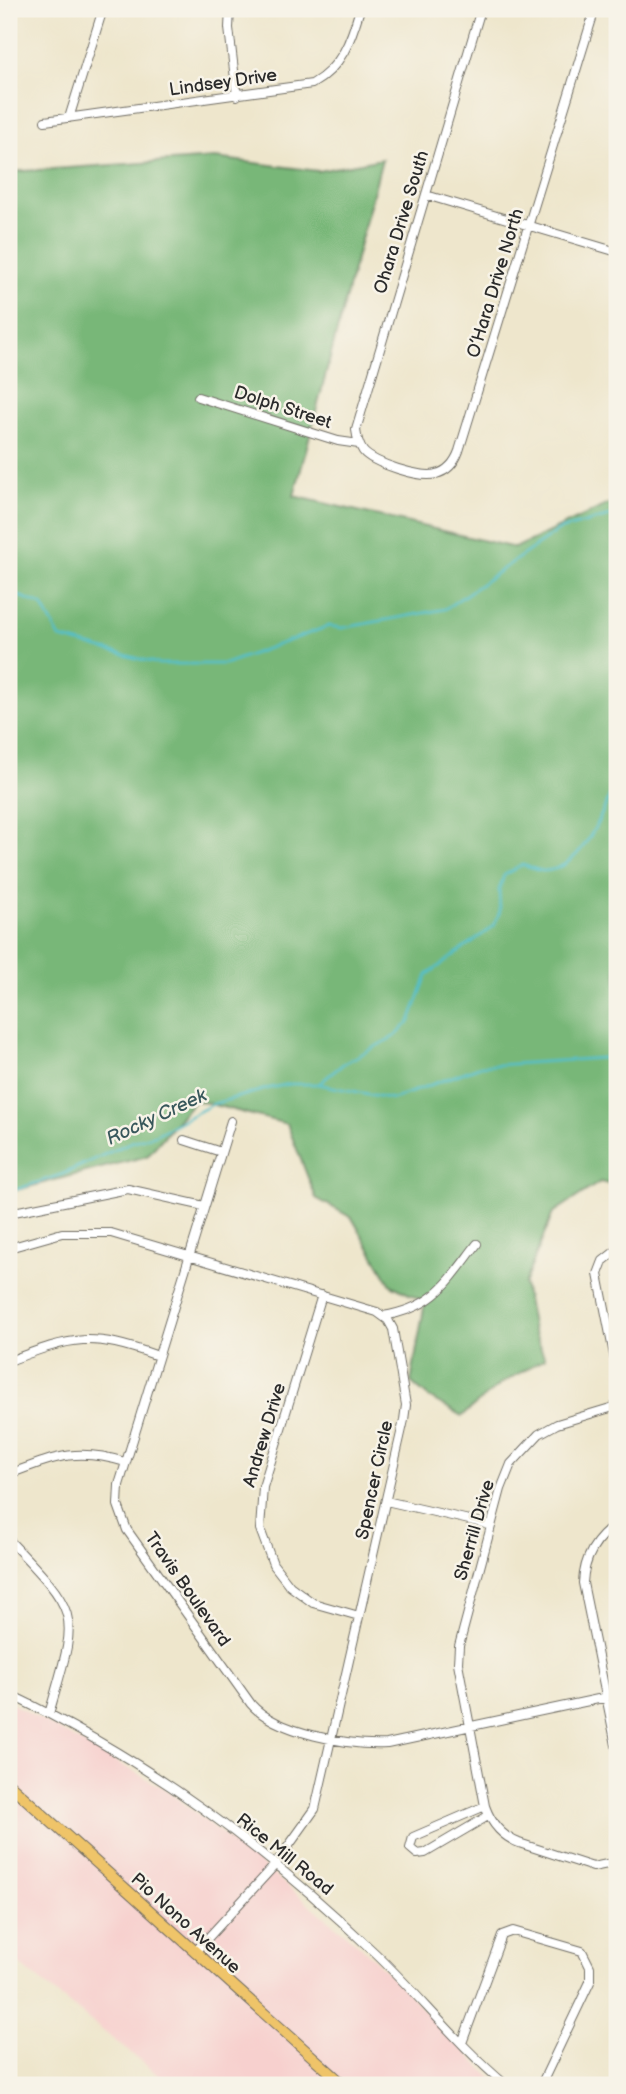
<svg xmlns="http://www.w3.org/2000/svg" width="626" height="2094" font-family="'Balsamiq Sans',sans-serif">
	<rect width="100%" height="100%" fill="#f7f3e8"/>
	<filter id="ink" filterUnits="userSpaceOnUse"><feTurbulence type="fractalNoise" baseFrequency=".0143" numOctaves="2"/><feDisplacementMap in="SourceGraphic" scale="14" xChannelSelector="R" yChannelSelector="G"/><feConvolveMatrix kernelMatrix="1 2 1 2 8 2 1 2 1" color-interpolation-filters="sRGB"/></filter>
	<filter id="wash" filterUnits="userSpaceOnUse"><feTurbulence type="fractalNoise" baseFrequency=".00686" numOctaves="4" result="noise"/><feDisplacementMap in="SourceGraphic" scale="28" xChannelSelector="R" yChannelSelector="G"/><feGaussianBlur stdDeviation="1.57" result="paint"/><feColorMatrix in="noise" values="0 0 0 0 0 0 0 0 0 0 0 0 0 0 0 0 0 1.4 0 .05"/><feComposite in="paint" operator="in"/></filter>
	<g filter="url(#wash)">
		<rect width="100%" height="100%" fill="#eee6cc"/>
		<!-- built -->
		<path fill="#f7d0ce" d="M9 1702 165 1789 258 1862 364 1949 498 2085H172L167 2082 14 1960 9 1952Z"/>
		<!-- forest -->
		<path fill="#78b778" stroke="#527152" stroke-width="2" d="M215 158 318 171 382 159 294 496 515 548 617 500V1186L600 1182 553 1213 524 1284 533 1330 545 1358 501 1384 462 1416 427 1396 411 1382 425 1302 391 1285 352 1218 316 1198 287 1124 195 1100 147 1156 9 1192V172Z"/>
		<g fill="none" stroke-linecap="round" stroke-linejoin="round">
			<!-- stream -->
			<path stroke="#52bfcb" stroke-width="2.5" d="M9 592 42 605 60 638 159 664H225L329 626 342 628 445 609 559 530 617 514
				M320 1083 343 1064 397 1035 410 1021 427 975 494 926 500 911 499 890 504 875 522 865C529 867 538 871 544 871 585 869 603 809 617 779
				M9 1192 63 1174 131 1142 155 1135 213 1104 270 1088 290 1084H318L393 1099 481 1066 617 1057"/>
		</g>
	</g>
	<g filter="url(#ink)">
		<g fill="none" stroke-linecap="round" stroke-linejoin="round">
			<defs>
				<path id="minor" d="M230 9 229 28 237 96
					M481 9 356 430C357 438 359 445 363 451 372 463 422 479 436 474 448 471 455 462 459 451L595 9
					M69 118 103 9
					M45 121 312 84C342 67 351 40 360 9
					M426 195 614 251
					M198 397 338 441 359 444
					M231 1121 119 1485 118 1505 127 1530 251 1704C276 1733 350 1746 387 1744L617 1695
					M184 1140 221 1152
					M9 1213 128 1189 204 1206
					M9 1248 62 1233H111L377 1312 388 1320 393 1329 406 1405 404 1420 315 1809 275 1865 195 1952
					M617 1250 603 1261 598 1274 617 1370
					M322 1295 263 1487 260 1529 273 1564 290 1586 313 1603 359 1616
					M383 1316C435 1307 447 1283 477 1244
					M9 1361C74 1336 91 1332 158 1356
					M617 1406 557 1424 539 1434 511 1464 501 1489 459 1646 458 1663 485 1806C491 1823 501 1836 519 1843L593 1867 617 1862
					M9 1474C55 1457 76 1447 125 1462
					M386 1501 491 1525
					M617 1524C596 1538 584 1558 583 1583L617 1750
					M9 1540C83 1617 78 1612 49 1714
					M9 1694C149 1761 263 1846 375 1953 420 1996 458 2045 506 2085
					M485 1806 413 1837 410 1848 417 1854 425 1853 488 1816
					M462 2043 502 1935 513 1931 582 1951 590 1967V1982L541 2085"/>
				<path id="major" d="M9 1784 344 2085"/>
			</defs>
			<!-- minor casing -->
			<use href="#minor" stroke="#6f6c63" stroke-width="10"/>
			<!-- major casing -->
			<use href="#major" stroke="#6f6c63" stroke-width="12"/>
			<!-- minor -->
			<use href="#minor" stroke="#fff" stroke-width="8"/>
			<!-- major -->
			<use href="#major" stroke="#efc469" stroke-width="10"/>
		</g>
	</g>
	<g text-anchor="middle" stroke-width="5" stroke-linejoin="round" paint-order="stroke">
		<!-- street labels -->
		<g font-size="18" fill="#2b2b2b" stroke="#f7f3e8">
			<text transform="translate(223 82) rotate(-8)" y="6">Lindsey Drive</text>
			<text transform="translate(401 222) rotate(-73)" y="6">Ohara Drive South</text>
			<text transform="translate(495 283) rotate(-73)" y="6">O’Hara Drive North</text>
			<text transform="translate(283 407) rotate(18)" y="6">Dolph Street</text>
			<text transform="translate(264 1435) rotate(-73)" y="6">Andrew Drive</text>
			<text transform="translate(374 1480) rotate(-78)" y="6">Spencer Circle</text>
			<text transform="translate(474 1530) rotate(-74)" y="6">Sherrill Drive</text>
			<text transform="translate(188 1589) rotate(55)" y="6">Travis Boulevard</text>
			<text transform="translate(285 1854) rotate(39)" y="6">Rice Mill Road</text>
			<text transform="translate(186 1923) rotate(42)" y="6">Pio Nono Avenue</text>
		</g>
		<!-- water labels -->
		<g font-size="19" font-style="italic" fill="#37575b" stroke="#f7f3e8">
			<text transform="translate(156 1116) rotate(-25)" y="7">Rocky Creek</text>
		</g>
	</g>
	<!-- margin -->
	<rect width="626" height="2094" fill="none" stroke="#f7f3e8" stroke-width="35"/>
</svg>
